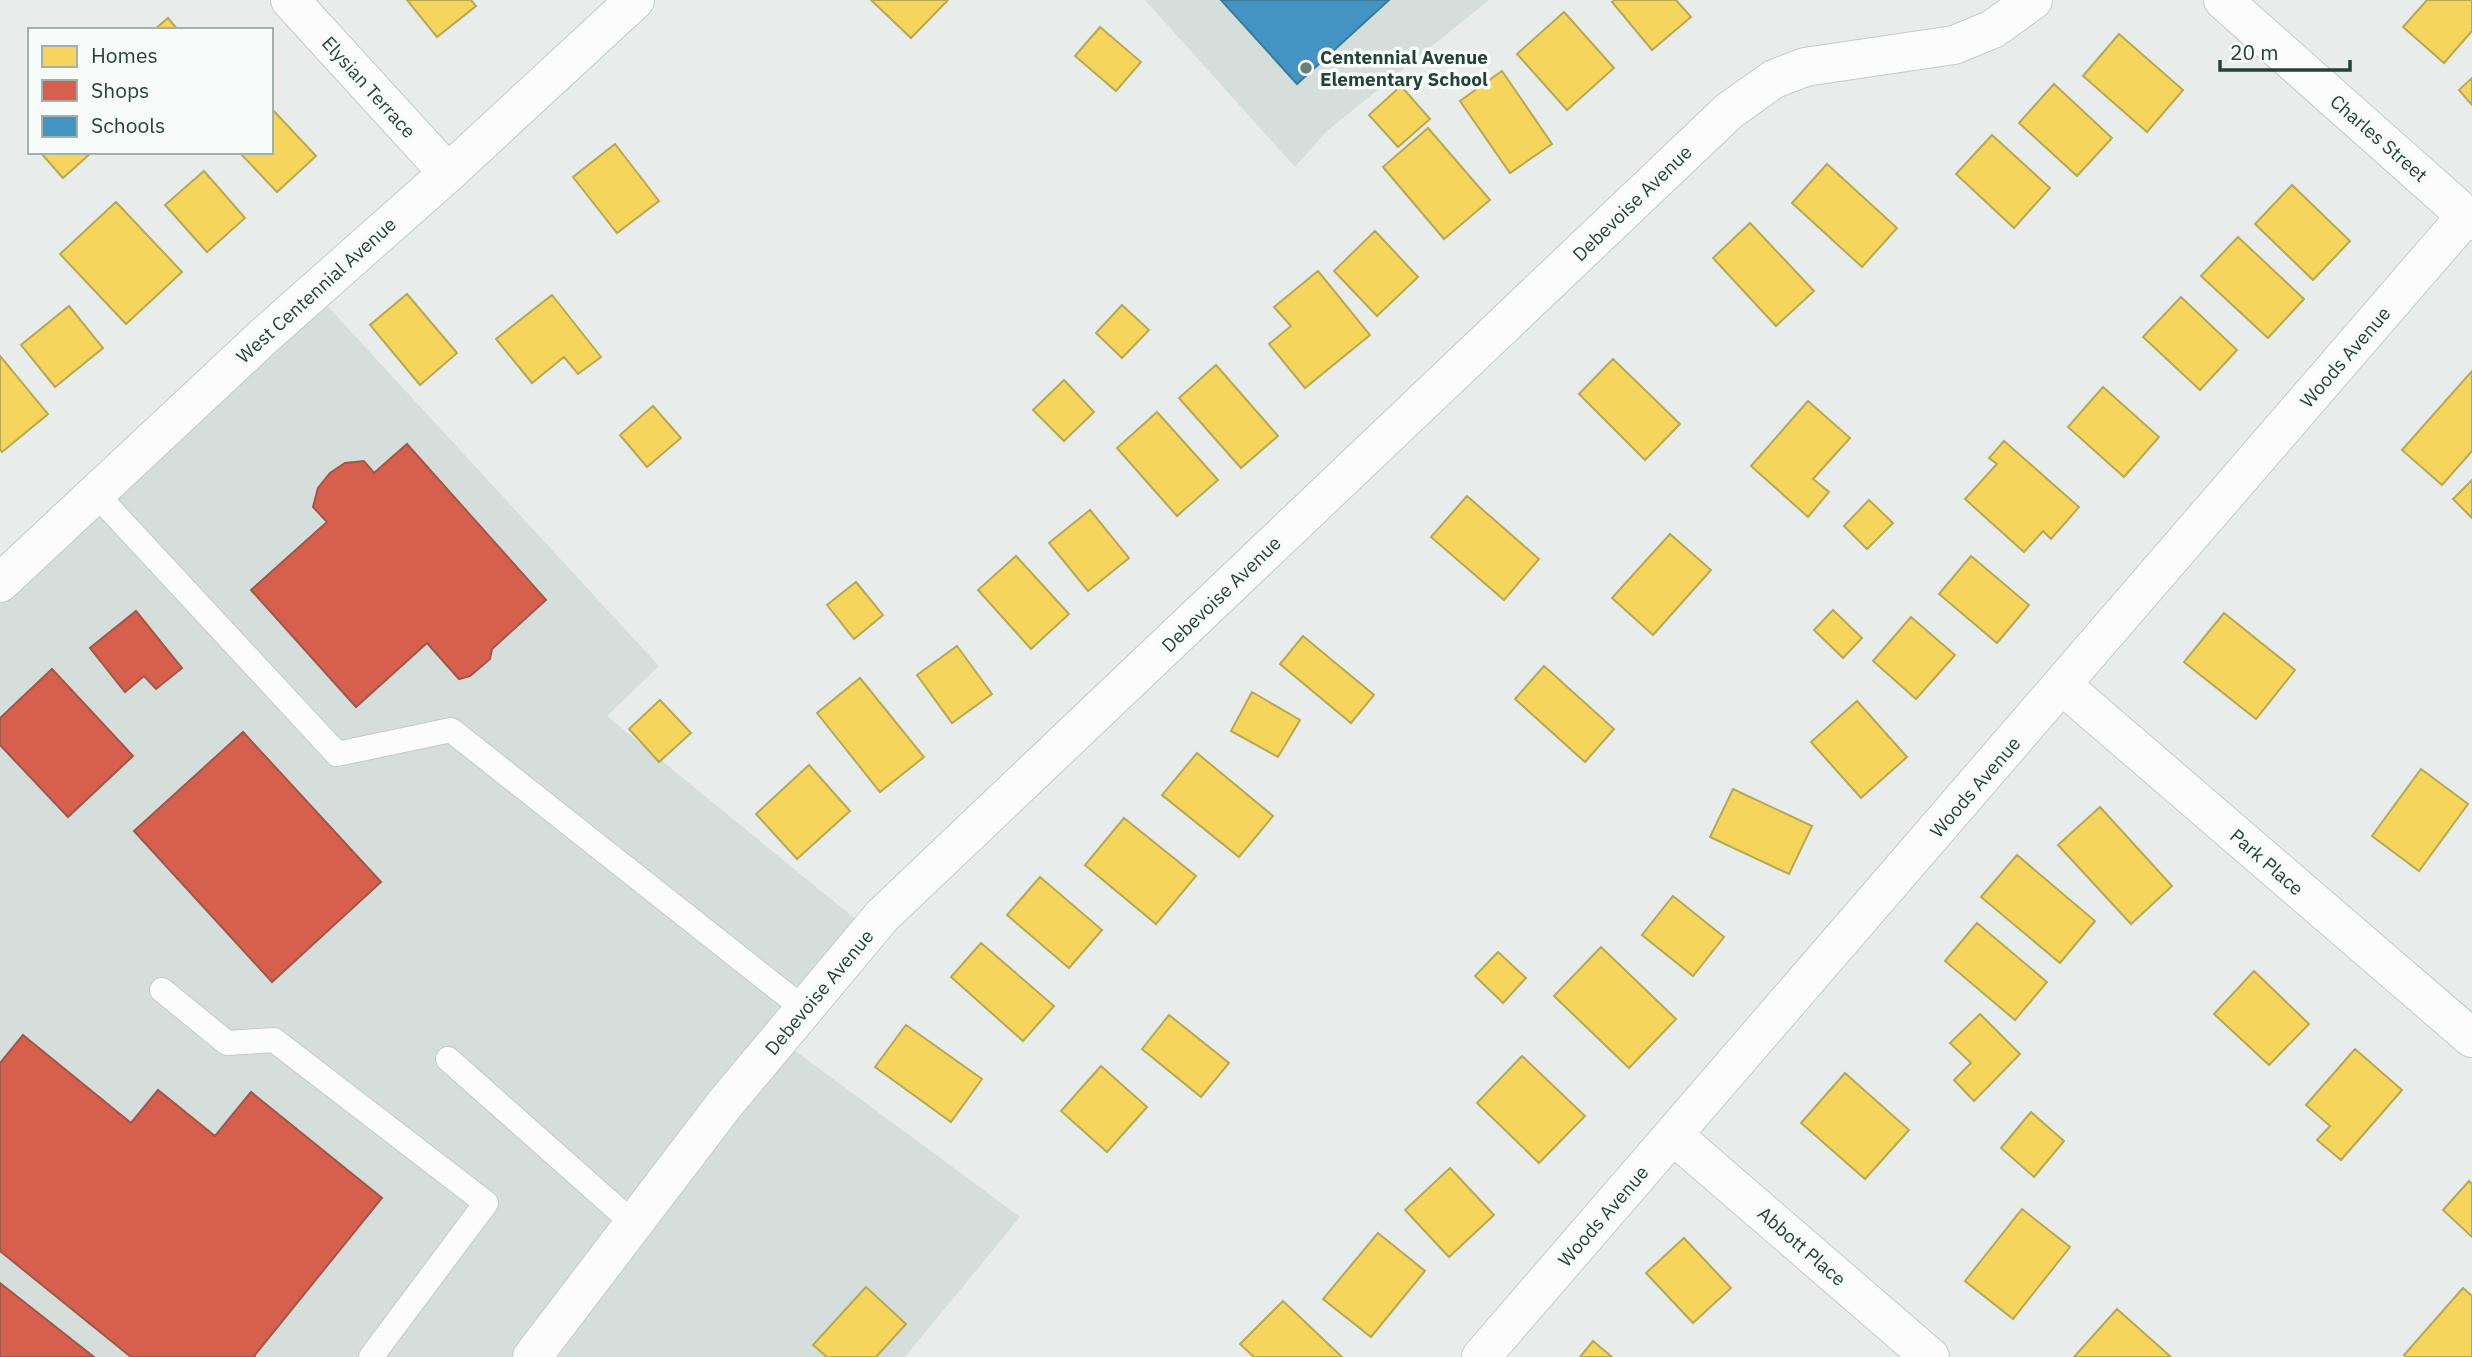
<svg xmlns="http://www.w3.org/2000/svg" width="2472" height="1357" font-family="'IBM Plex Sans',sans-serif">
	<rect width="100%" height="100%" fill="#e8edeb"/>
	<!-- built -->
	<path fill="#d6dedb" d="M1145 0H1489L1327 131 1295 167Z
		M321 299 659 666 607 716 870 931 786 1044 1020 1217 905 1357H0V587Z"/>
	<!-- homes -->
	<path fill="#f6d55c" stroke="#b7a952" stroke-width="2" d="M407 0H471L476 6 437 37Z
		M871 0H948L911 38Z
		M1615 0H1676L1691 17 1652 50 1612 2Z
		M2427 0H2472V31L2444 63 2403 27Z
		M1564 12 1614 68 1567 110 1517 54Z
		M168 18 178 30H154Z
		M1100 27 1141 62 1116 91 1075 56Z
		M2119 34 2183 90 2147 132 2083 76Z
		M1502 71 1552 144 1510 173 1460 101Z
		M2472 78V105L2459 90Z
		M2054 84 2112 138 2077 176 2019 123Z
		M1401 86 1430 119 1398 147 1369 115Z
		M271 108 316 156 277 192 239 152H271Z
		M1428 128 1490 200 1444 239 1383 167Z
		M1992 135 2050 188 2014 228 1956 174Z
		M615 144 659 201 617 233 573 177Z
		M40 152H92L63 178Z
		M1827 164 1897 228 1862 267 1792 203Z
		M204 171 245 218 207 252 165 205Z
		M2292 185 2350 241 2313 280 2255 224Z
		M116 202 182 272 126 324 60 254Z
		M1750 223 1814 291 1776 326 1713 258Z
		M1375 231 1418 277 1377 316 1334 271Z
		M2238 237 2304 299 2268 338 2201 276Z
		M1318 271 1370 335 1305 388 1269 344 1291 326 1274 307Z
		M407 294 457 353 420 385 370 325Z
		M552 295 601 357 578 374 564 357 532 383 496 339Z
		M2181 297 2237 350 2200 390 2143 337Z
		M1122 305 1149 330 1122 358 1096 333Z
		M69 306 103 348 55 387 21 345Z
		M0 356 48 414 2 452 0 449Z
		M1613 359 1680 424 1645 460 1579 394Z
		M1216 365 1278 436 1241 468 1179 398Z
		M2472 371V451L2442 485 2402 450Z
		M1064 380 1094 412 1064 441 1033 410Z
		M2103 387 2159 437 2124 477 2068 427Z
		M1808 401 1850 438 1813 479 1829 492 1808 517 1751 466Z
		M653 406 681 438 647 467 620 435Z
		M1157 412 1218 480 1177 516 1117 448Z
		M2004 441 2079 507 2051 539 2043 531 2024 552 1965 499 1997 464 1989 458Z
		M2472 480V518L2453 499Z
		M1467 496 1539 559 1504 600 1431 537Z
		M1869 500 1893 523 1867 549 1844 526Z
		M1090 510 1129 558 1088 591 1049 543Z
		M1670 534 1711 570 1653 635 1612 598Z
		M1016 556 1069 614 1031 649 978 590Z
		M1971 556 2029 605 1997 643 1939 594Z
		M856 582 883 615 854 639 827 605Z
		M1833 610 1862 638 1843 658 1814 630Z
		M2224 613 2295 670 2256 719 2184 662Z
		M1911 617 1955 655 1916 699 1873 661Z
		M1303 636 1374 695 1351 723 1280 664Z
		M957 646 992 694 952 723 917 675Z
		M1544 666 1614 729 1585 762 1515 699Z
		M860 678 924 757 880 792 817 713Z
		M1252 692 1300 720 1278 757 1231 731Z
		M660 700 691 733 659 762 629 729Z
		M1857 701 1907 757 1861 798 1811 742Z
		M1197 753 1273 816 1239 857 1162 795Z
		M809 765 850 811 797 859 756 814Z
		M2421 769 2468 804 2419 871 2372 836Z
		M1733 789 1812 826 1789 874 1710 837Z
		M2100 807 2172 886 2131 924 2058 845Z
		M1124 818 1196 876 1156 924 1085 865Z
		M2017 855 2095 921 2060 963 1981 897Z
		M1040 877 1102 930 1069 968 1007 915Z
		M1673 896 1724 937 1693 976 1642 935Z
		M1977 923 2047 982 2015 1020 1945 961Z
		M981 943 1054 1006 1023 1041 951 977Z
		M1601 947 1676 1019 1629 1068 1554 996Z
		M1498 952 1526 978 1503 1003 1475 976Z
		M2254 971 2309 1024 2269 1065 2214 1014Z
		M1980 1014 2020 1054 1974 1101 1954 1080 1971 1063 1950 1043Z
		M1169 1015 1229 1063 1201 1097 1142 1049Z
		M906 1025 982 1079 951 1122 875 1067Z
		M2355 1049 2402 1090 2341 1160 2317 1140 2330 1126 2306 1105Z
		M1522 1056 1585 1116 1539 1163 1477 1103Z
		M1101 1066 1147 1107 1107 1152 1061 1111Z
		M1845 1073 1909 1130 1865 1179 1801 1123Z
		M2031 1112 2064 1141 2034 1177 2001 1148Z
		M1450 1168 1494 1215 1449 1257 1405 1210Z
		M2469 1181 2472 1184V1237L2443 1210Z
		M2022 1209 2070 1247 2013 1319 1965 1281Z
		M1378 1233 1425 1271 1371 1337 1323 1299Z
		M1684 1238 1731 1288 1693 1323 1646 1273Z
		M866 1287 906 1324 876 1357H827L813 1345Z
		M2463 1288 2472 1296V1357H2406L2404 1355Z
		M1283 1301 1342 1357H1254L1240 1344Z
		M2117 1309 2171 1357H2074Z
		M1593 1341 1612 1357H1580Z"/>
	<!-- shops -->
	<path fill="#d6604d" stroke="#a15747" stroke-width="2" d="M407 444 546 600 492 649 490 659 470 676 459 679 427 643 356 707 251 590 327 522 313 507 318 488 330 473 345 463 364 461 374 473Z
		M136 611 182 668 156 689 144 676 125 692 90 648Z
		M52 669 133 756 68 817 0 745V718Z
		M243 732 381 882 272 982 134 831Z
		M23 1035 131 1123 158 1090 215 1136 251 1092 382 1198 254 1356 255 1357H131L0 1251V1063Z
		M0 1283 94 1357H0Z"/>
	<!-- schools -->
	<path fill="#4393c3" stroke="#3a7b9a" stroke-width="2" d="M1221 0H1389L1297 84Z"/>
	<g fill="none" stroke-linecap="round" stroke-linejoin="round">
		<defs>
			<path id="lane" d="M96 494 337 754 451 730 804 1009
				M162 990 227 1043 274 1040 486 1203 371 1357
				M448 1059 634 1224"/>
			<path id="street" d="M290 0 448 173
				M2223 0 2472 221
				M2063 686 2472 1038
				M1673 1135 1930 1357
				M532 1357 724 1105 882 916 1729 111 1774 79 1805 67 1954 45 1993 29 2033 0
				M1481 1357 2466 216"/>
			<path id="secondary" d="M0 583 264 336 448 173 635 0"/>
		</defs>
		<!-- lane casing -->
		<use href="#lane" stroke="#c5cac8" stroke-width="26"/>
		<!-- street casing -->
		<use href="#street" stroke="#c5cac8" stroke-width="40"/>
		<!-- secondary casing -->
		<use href="#secondary" stroke="#c3cbc8" stroke-width="40"/>
		<!-- lane -->
		<use href="#lane" stroke="#fcfcfc" stroke-width="24"/>
		<!-- street -->
		<use href="#street" stroke="#fcfcfc" stroke-width="38"/>
		<!-- secondary -->
		<use href="#secondary" stroke="#fcfcfc" stroke-width="38"/>
	</g>
	<!-- markers -->
	<circle fill="#697e78" stroke="#f7fbf9" stroke-width="2.5" cx="1306" cy="68" r="7"/>
	<g text-anchor="middle" stroke-width="7" stroke-linejoin="round" paint-order="stroke">
		<!-- poi labels -->
		<g font-size="19" font-weight="bold" fill="#24423a" stroke="#f7fbf9" text-anchor="start">
			<text x="1320" y="64">Centennial Avenue<tspan x="1320" dy="22">Elementary School</tspan></text>
		</g>
		<!-- street labels -->
		<g font-size="19" fill="#24423a" stroke="#f7fbf9">
			<text transform="translate(369 87) rotate(48)" y="7">Elysian Terrace</text>
			<text transform="translate(2379 138) rotate(41)" y="7">Charles Street</text>
			<text transform="translate(1632 203) rotate(-44)" y="7">Debevoise Avenue</text>
			<text transform="translate(316 290) rotate(-42)" y="7">West Centennial Avenue</text>
			<text transform="translate(2345 357) rotate(-49)" y="7">Woods Avenue</text>
			<text transform="translate(1221 594) rotate(-44)" y="7">Debevoise Avenue</text>
			<text transform="translate(1975 787) rotate(-49)" y="7">Woods Avenue</text>
			<text transform="translate(2267 862) rotate(41)" y="7">Park Place</text>
			<text transform="translate(819 992) rotate(-50)" y="7">Debevoise Avenue</text>
			<text transform="translate(1603 1216) rotate(-49)" y="7">Woods Avenue</text>
			<text transform="translate(1802 1246) rotate(41)" y="7">Abbott Place</text>
		</g>
	</g>
	<!-- legend -->
	<rect x="28" y="28" width="245" height="126" fill="#f7fbf9" stroke="#a3b1ad" stroke-width="2"/>
	<rect x="42" y="46" width="35" height="21" fill="#f6d55c" stroke="#a3b1ad" stroke-width="2"/>
	<text x="91" y="63" font-size="21" fill="#24423a">Homes</text>
	<rect x="42" y="80" width="35" height="21" fill="#d6604d" stroke="#a3b1ad" stroke-width="2"/>
	<text x="91" y="98" font-size="21" fill="#24423a">Shops</text>
	<rect x="42" y="116" width="35" height="21" fill="#4393c3" stroke="#a3b1ad" stroke-width="2"/>
	<text x="91" y="133" font-size="21" fill="#24423a">Schools</text>
	<!-- scale -->
	<path d="M2220 60v10h130v-10" fill="none" stroke="#24423a" stroke-width="3.5"/>
	<text x="2230" y="60" font-size="21" fill="#24423a" stroke="#f7fbf9" stroke-width="5" paint-order="stroke">20 m</text>
</svg>
